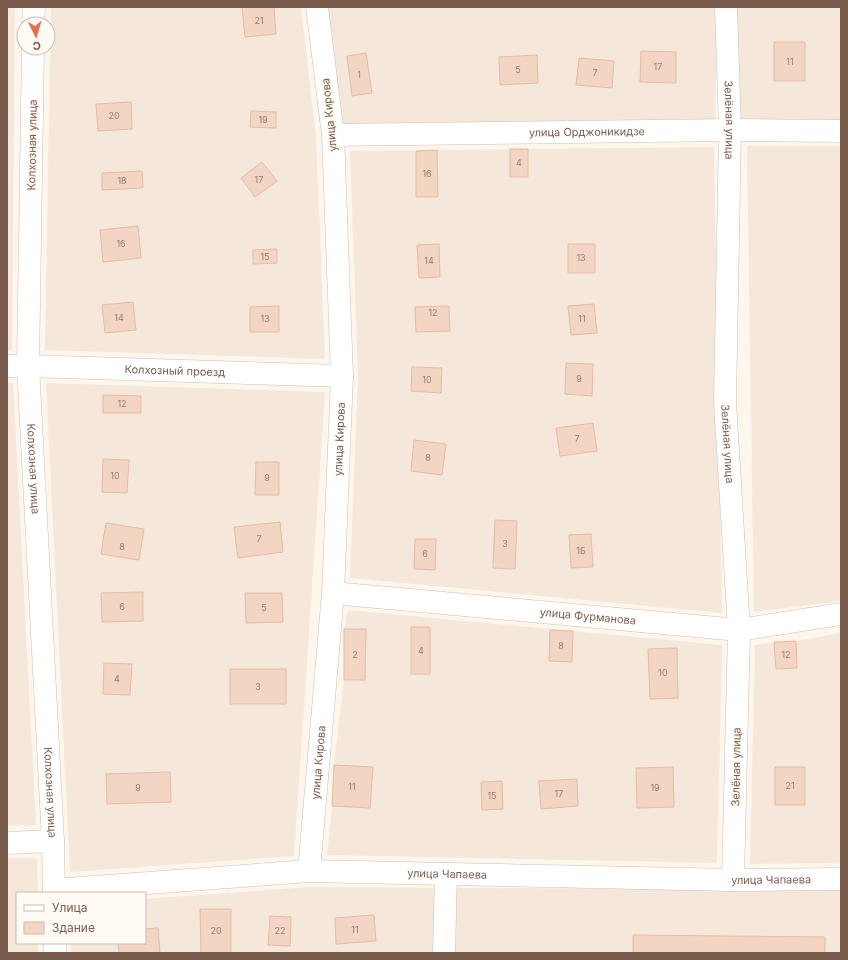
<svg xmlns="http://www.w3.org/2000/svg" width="848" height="960" font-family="Inter,sans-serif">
	<rect width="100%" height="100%" fill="#fdf6ec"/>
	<!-- residential -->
	<path fill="#f5e8da" d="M7 7H15L12 350H7Z
		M51 7H301L316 137 325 359 45 350Z
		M326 7H718L715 121 338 129Z
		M734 7H841V124H739Z
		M747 146H841V601L754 612Z
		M714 147 722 613 350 578 358 376 350 151Z
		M7 383H13L36 825 7 826Z
		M46 383 325 392 294 856 70 872Z
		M348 610 722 645 717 863 327 855 332 806 334 765 344 680V629Z
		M841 633V863L750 864 755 645 774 642 796 641Z
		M7 858H37L38 893H17V943H38V953H7Z
		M309 887 841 890V953H71V943H145V899Z"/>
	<!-- building -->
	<path fill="#f3d5c3" stroke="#e6bba3" d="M242 7H274L276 34 245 37Z
		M774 42H805V81H774Z
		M641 51 676 52V83L640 82Z
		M366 53 372 93 352 96 347 56Z
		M537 55 538 83 500 85 499 57Z
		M579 58 614 61 612 88 576 85Z
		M131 102 132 129 98 131 96 104Z
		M251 111 276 112V128L250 127Z
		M510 149H528V177H510Z
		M437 150 438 197H416V151Z
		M262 162 277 181 255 197 241 178Z
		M142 171 143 188 102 190V173Z
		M138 226 141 258 103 262 100 230Z
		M439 244 440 277 419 278 417 245Z
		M568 244H595V273H568Z
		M277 249V263L253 264V250Z
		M133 302 136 330 105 333 102 305Z
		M594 304 597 333 571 335 568 306Z
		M279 306V332H250V307Z
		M449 306 450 331 416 332 415 307Z
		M566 363 593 364 592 396 565 394Z
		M412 367 442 368 441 393 411 391Z
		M103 395 141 396V413H103Z
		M593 423 597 451 560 456 556 428Z
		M414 440 446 444 442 475 411 471Z
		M103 459 129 460 127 493 102 492Z
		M256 462H279V495H255Z
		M495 520 517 521 515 569 493 568Z
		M280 522 283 552 238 558 234 527Z
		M106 523 144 529 139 560 101 554Z
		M591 534 593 567 571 568 569 535Z
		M415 539H436L435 570 414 569Z
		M143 592V621L102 622 101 593Z
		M245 593H282L283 622 246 623Z
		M411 627H430V674H411Z
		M344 629H366L365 680H344Z
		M550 630 573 631 572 662 549 661Z
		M796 641 797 668 776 669 774 642Z
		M677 648 678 698 650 699 648 649Z
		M104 663 132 664 130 695 103 694Z
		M230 669H286V704H230Z
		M334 765 373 767 370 808 332 806Z
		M673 767 674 807 637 808 636 768Z
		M775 767H805V805H775Z
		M170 772 171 802 107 804 106 774Z
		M577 779 578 806 541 809 539 781Z
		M502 781 503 809 482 810 481 782Z
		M200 909H231V953H201Z
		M374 915 376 941 336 944 335 918Z
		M270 916 291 917 290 946 268 945Z
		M158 928 160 953H119L118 943H145V929Z
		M633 935 825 937V953H633Z"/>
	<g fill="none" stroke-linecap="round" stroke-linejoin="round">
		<defs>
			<g id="minor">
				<path id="s1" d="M726 7 730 130 725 402 739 630 733 880"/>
				<path d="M33 24 34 7"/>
				<path id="s2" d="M33 48 28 366 53 841 54 893"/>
				<path id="s3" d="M333 135 730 130 841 131"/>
				<path id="s4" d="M7 366H28L342 376"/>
				<path id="s5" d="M333 593 739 630 841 614"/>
				<path d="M7 843 53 841"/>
				<path id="s6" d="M309 871 333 593 342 376 333 135 317 7"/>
				<path id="s7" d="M54 890 309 871 733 880 841 879"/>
				<path d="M55 943V953"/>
				<path d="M444 953 446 874"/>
			</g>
		</defs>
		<!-- minor casing -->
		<use href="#minor" stroke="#d1beb0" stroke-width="23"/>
		<!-- minor -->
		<use href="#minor" stroke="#fff" stroke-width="22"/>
	</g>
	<g text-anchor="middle" stroke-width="4" stroke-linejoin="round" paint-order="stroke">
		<!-- number labels -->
		<g font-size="9" fill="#987a6a">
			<text x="259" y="24">21</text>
			<text x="790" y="65">11</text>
			<text x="658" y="70">17</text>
			<text x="518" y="73">5</text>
			<text x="595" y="76">7</text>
			<text x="359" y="78">1</text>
			<text x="114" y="119">20</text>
			<text x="263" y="123">19</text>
			<text x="519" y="166">4</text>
			<text x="427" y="177">16</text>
			<text x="259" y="183">17</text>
			<text x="122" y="184">18</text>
			<text x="121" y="247">16</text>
			<text x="265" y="260">15</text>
			<text x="581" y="261">13</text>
			<text x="429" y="264">14</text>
			<text x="433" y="316">12</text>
			<text x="119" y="321">14</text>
			<text x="265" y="322">13</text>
			<text x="582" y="322">11</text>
			<text x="579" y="382">9</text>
			<text x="427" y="383">10</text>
			<text x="122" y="407">12</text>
			<text x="577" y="442">7</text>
			<text x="428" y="461">8</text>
			<text x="115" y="479">10</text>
			<text x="267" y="481">9</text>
			<text x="259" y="542">7</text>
			<text x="505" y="547">3</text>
			<text x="122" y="550">8</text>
			<text x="581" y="554">1Б</text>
			<text x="425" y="557">6</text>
			<text x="122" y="610">6</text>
			<text x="264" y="611">5</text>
			<text x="561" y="649">8</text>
			<text x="421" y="654">4</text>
			<text x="355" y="658">2</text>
			<text x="786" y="658">12</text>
			<text x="663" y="676">10</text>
			<text x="117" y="682">4</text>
			<text x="258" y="690">3</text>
			<text x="790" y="789">21</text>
			<text x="352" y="790">11</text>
			<text x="138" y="791">9</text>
			<text x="655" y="791">19</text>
			<text x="559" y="797">17</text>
			<text x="492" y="799">15</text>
			<text x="355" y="933">11</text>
			<text x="216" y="934">20</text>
			<text x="280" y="934">22</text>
		</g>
		<!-- street labels -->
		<g font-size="11" fill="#7a5c4d" stroke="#fffaf3">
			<text transform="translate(329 115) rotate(-96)" y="4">улица Кирова</text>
			<text dy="4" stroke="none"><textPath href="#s1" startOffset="113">Зелёная улица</textPath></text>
			<text dy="4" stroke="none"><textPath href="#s3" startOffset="254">улица Орджоникидзе</textPath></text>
			<text transform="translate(32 145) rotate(-89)" y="4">Колхозная улица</text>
			<text dy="4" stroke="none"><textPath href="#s4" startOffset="168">Колхозный проезд</textPath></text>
			<text dy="4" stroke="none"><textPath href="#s6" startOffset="433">улица Кирова</textPath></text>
			<text dy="4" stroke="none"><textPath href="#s1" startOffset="437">Зелёная улица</textPath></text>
			<text dy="4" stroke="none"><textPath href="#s2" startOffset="421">Колхозная улица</textPath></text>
			<text dy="4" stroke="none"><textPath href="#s5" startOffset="256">улица Фурманова</textPath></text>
			<text dy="4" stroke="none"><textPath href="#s6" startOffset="109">улица Кирова</textPath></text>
			<text transform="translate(736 767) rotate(-89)" y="4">Зелёная улица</text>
			<text dy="4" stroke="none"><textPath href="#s2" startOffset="745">Колхозная улица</textPath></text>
			<text dy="4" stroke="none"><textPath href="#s7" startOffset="394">улица Чапаева</textPath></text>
			<text dy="4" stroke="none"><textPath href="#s7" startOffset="718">улица Чапаева</textPath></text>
		</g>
	</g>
	<!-- border -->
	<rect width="848" height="960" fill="none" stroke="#7a5c4d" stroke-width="16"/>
	<!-- legend -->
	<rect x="16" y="892" width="130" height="52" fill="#fffaf3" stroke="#cabbb1"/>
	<rect x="24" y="905" width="20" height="6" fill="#ffffff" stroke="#cabbb1"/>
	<text x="52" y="912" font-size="12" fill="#7a5c4d">Улица</text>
	<rect x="24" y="922" width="20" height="12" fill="#f3d5c3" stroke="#cabbb1"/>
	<text x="52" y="932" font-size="12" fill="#7a5c4d">Здание</text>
	<!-- north arrow -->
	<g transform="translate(36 36) rotate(175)"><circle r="19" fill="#fffaf3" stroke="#cabbb1"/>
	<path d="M0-3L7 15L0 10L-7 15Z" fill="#e76f51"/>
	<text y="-6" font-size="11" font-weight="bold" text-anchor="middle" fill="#7a5c4d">С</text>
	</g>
</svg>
